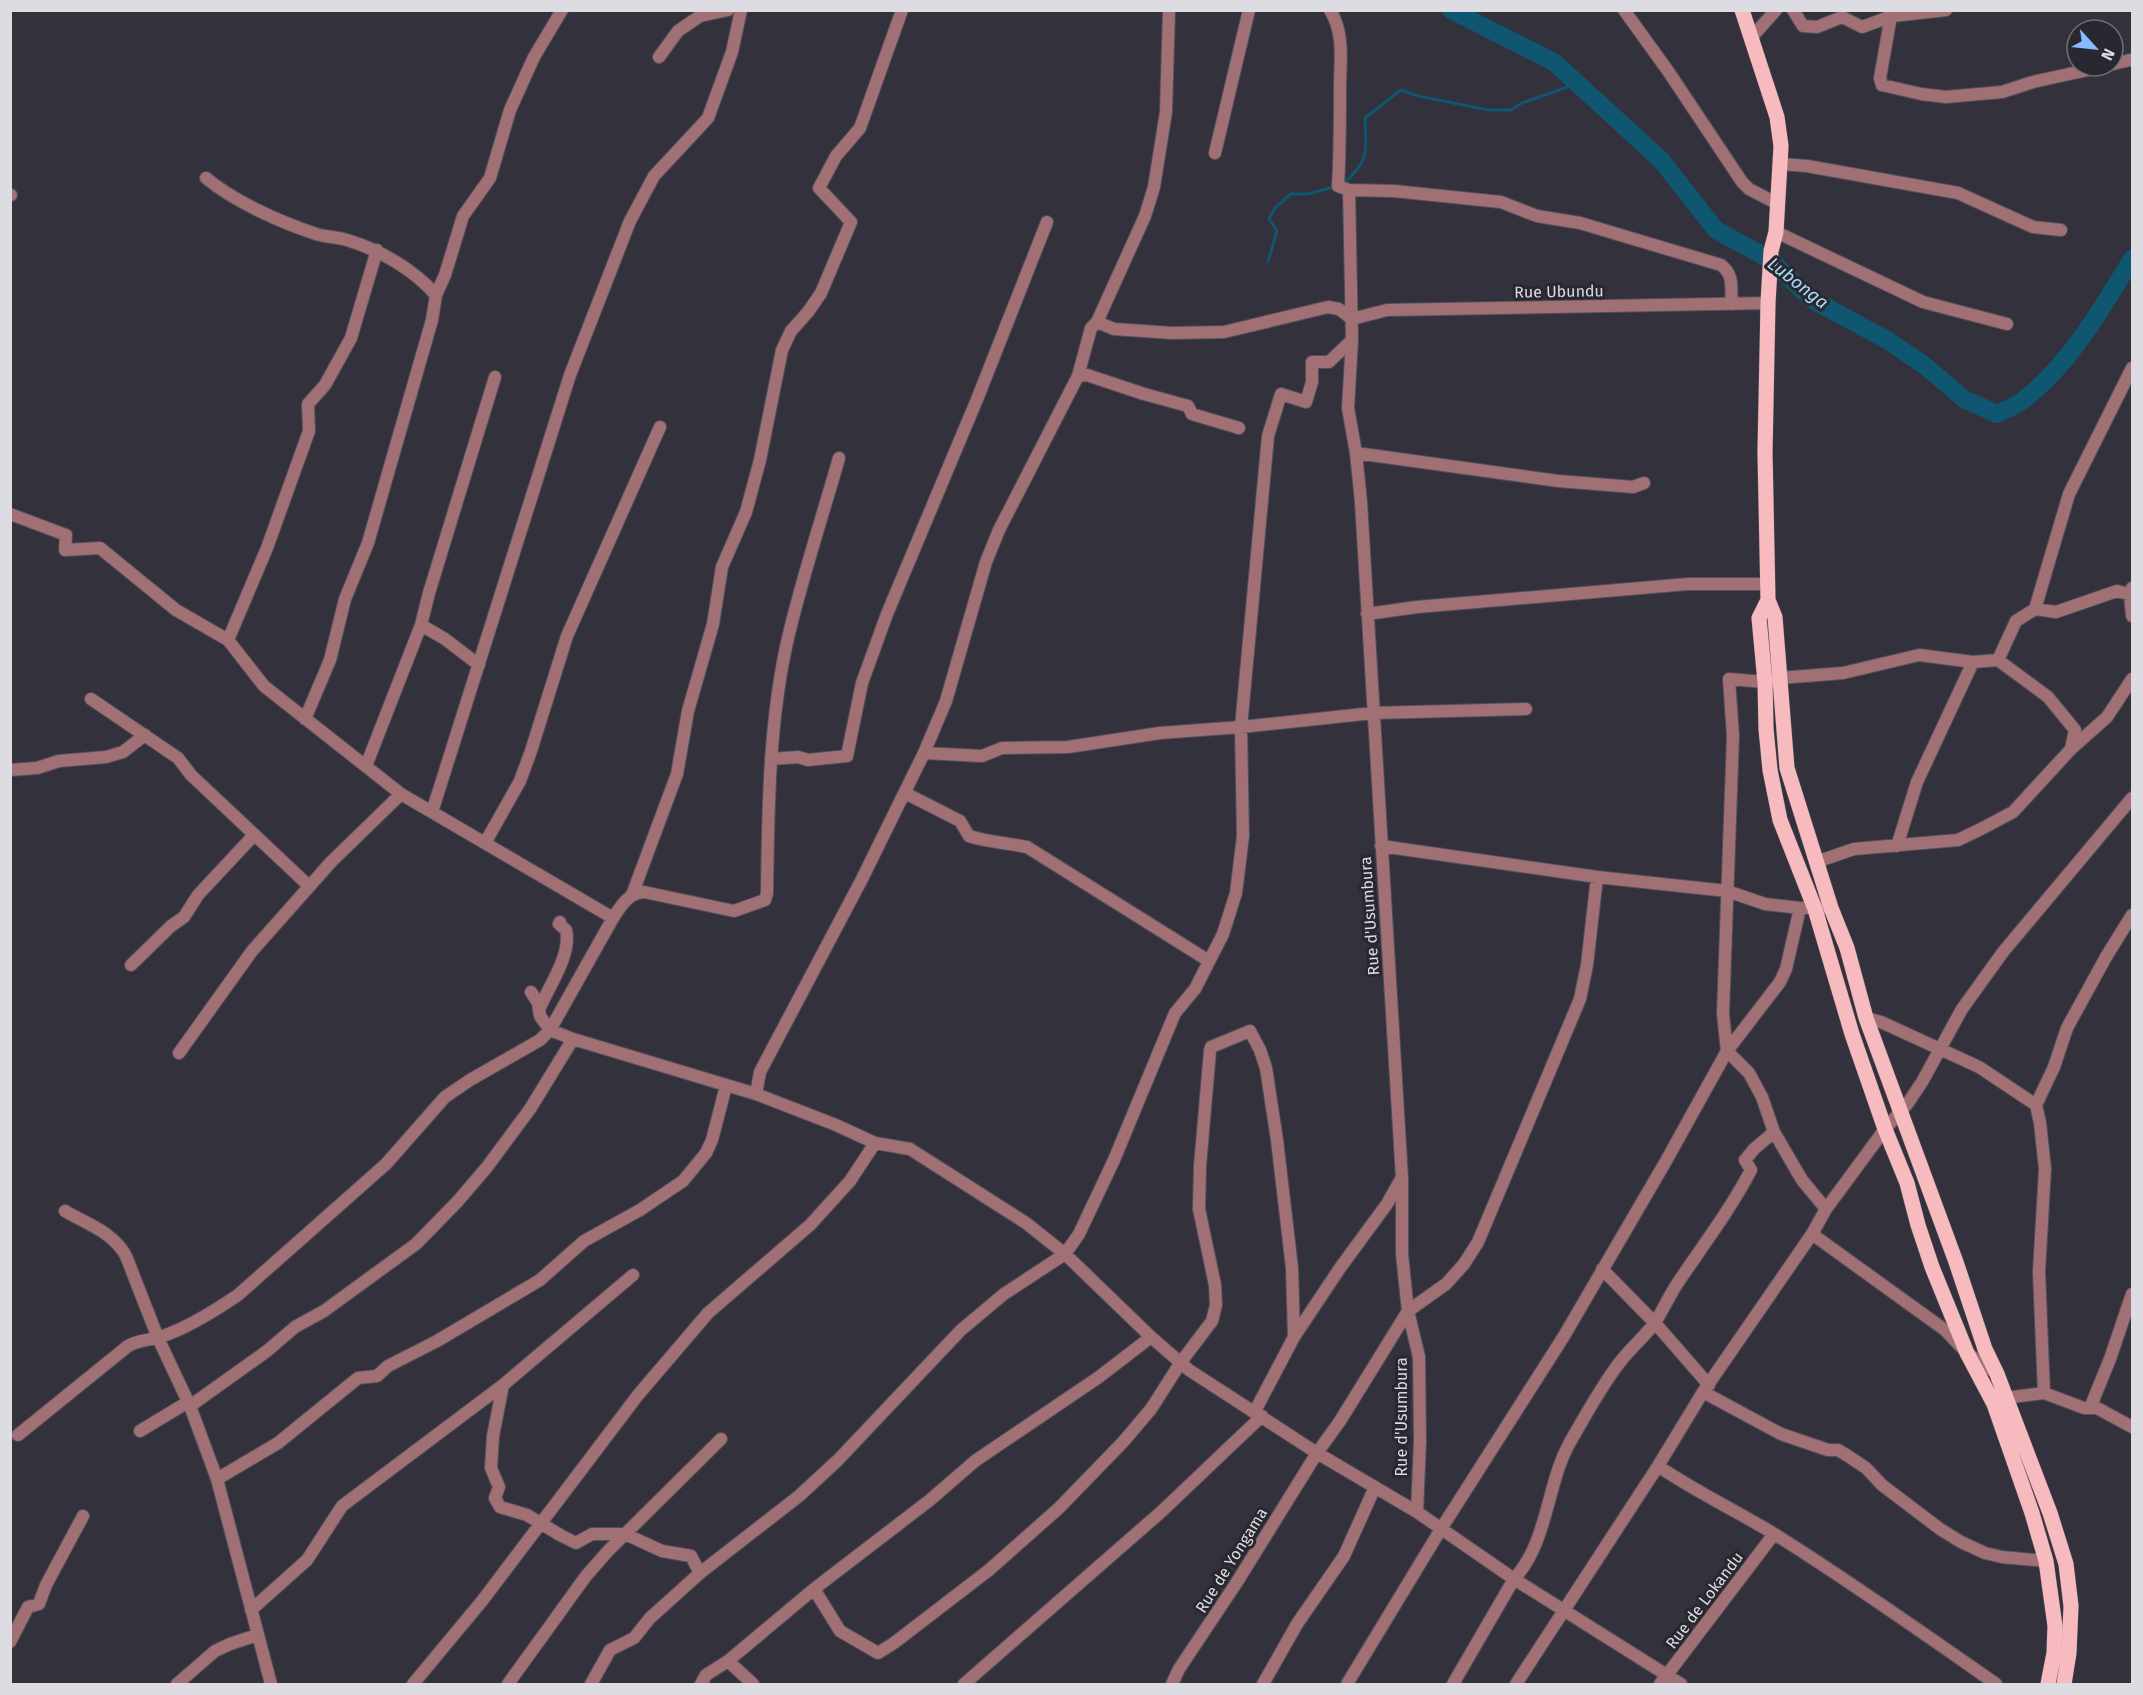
<svg xmlns="http://www.w3.org/2000/svg" width="2143" height="1695" font-family="'Fira Sans',sans-serif">
	<rect width="100%" height="100%" fill="#33313b"/>
	<g fill="none" stroke-linecap="round" stroke-linejoin="round">
		<!-- stream -->
		<path stroke="#0f5670" stroke-width="3" d="M1343 184C1370 160 1366 152 1365 118L1401 90 1418 96 1488 110H1511L1522 103 1579 83
			M1268 262 1277 231 1269 219 1275 208 1291 194H1308L1334 187"/>
		<!-- river -->
		<path stroke="#0f5670" stroke-width="18" d="M1451 10 1554 62 1661 160 1716 230 1769 259 1813 300 1887 340 1924 365 1964 399 1997 414C2007 409 2018 405 2026 398 2071 362 2102 308 2132 259"/>
		<defs>
			<path id="minor" d="M1330 10C1345 34 1340 62 1340 88 1340 121 1340 153 1338 186L1349 190 1394 191 1501 202 1537 216 1580 223 1721 265C1735 276 1730 287 1732 304
				M1624 10 1668 71 1742 182 1749 189 1778 204
				M1793 10 1803 26 1817 27 1842 17 1862 27 1892 16 1946 10
				M1892 10 1880 78 1882 85 1921 94 1946 97 2002 92 2033 82 2106 66
				M1751 38 1776 10
				M659 57 678 31 700 16 728 10
				M2113 64 2130 60
				M1215 153 1249 10
				M1781 164 1807 166 1958 193 2033 227 2061 230
				M206 178C235 202 280 222 316 234 326 237 337 237 347 240 380 250 413 269 436 295
				M1349 190 1352 340 1348 408 1356 453 1361 502 1402 1178V1254L1405 1283 1408 1311 1419 1357 1420 1442 1417 1512
				M10 195H11
				M1776 232 1923 302 2007 324
				M1352 319 1387 310 1768 303
				M1097 322 1114 329 1172 333 1224 332 1328 307 1339 309 1352 319
				M1078 376 1087 375 1144 394 1188 406 1192 414 1239 428
				M1356 453 1558 481 1633 487 1644 483
				M839 458C822 518 802 578 788 638 769 720 768 810 767 893L765 900 734 911 644 892C628 893 621 906 613 918L550 1030 573 1039 756 1094 836 1125 875 1143 910 1149 1026 1223 1065 1254 1151 1337 1189 1370 1317 1453 1417 1512 1514 1579 1681 1684
				M10 514 66 535 65 550 100 548 176 610 228 640 264 686 401 794 613 918
				M2132 588 2130 594 2132 616
				M2035 609 2056 612 2117 591 2132 595
				M1367 614 1417 607 1688 584H1767
				M228 640 267 548 309 431 308 404 325 385 351 338 377 250
				M1998 660 2016 621 2035 609 2069 494 2132 368
				M479 665 445 639 421 625 429 593 495 377
				M91 699 178 758 191 775 309 886
				M305 719 330 660 345 599 368 543 432 320 436 295 445 275 463 216 490 178 510 110 534 57 562 10
				M2071 749 2107 717 2132 679
				M924 753 982 756 1002 748 1068 747 1160 733 1241 727 1373 713 1526 709
				M771 759 798 757 808 760 847 756 862 683 887 614 978 397 1047 222
				M366 766 421 625
				M10 770 37 768 59 761 106 757 123 752 145 735
				M905 793 960 821 969 836C988 842 1007 843 1027 847L1209 961
				M432 812 570 375 630 221 654 176 708 118 732 52 741 10
				M485 843 520 781 531 751 567 636 660 427
				M1381 846 1597 877 1727 891 1765 904 1800 908H1831
				M1897 846 1917 782 1973 662
				M1816 862 1854 849 1958 840 1981 829 2013 812 2071 749 2075 730 2048 697 1998 660 1973 662 1919 655 1843 673 1780 678 1765 682 1729 679 1733 736 1723 1014 1727 1051 1749 1073 1762 1097 1774 1132 1802 1180 1826 1209
				M632 895 677 774 688 711 713 624 722 567 746 512 760 460 782 350 791 331 808 312 821 293 851 222 819 188 836 156 860 128 902 10
				M131 965 171 926 184 917 198 895 254 835
				M539 1010C548 987 572 955 566 930L559 924 560 922
				M1866 1018 1881 1022 1979 1067 2036 1105
				M179 1053 252 951 331 862 401 794
				M756 1094 760 1072 862 879 924 753 946 701 986 562 999 530 1078 376 1091 328 1097 322 1145 216 1154 187 1166 112 1169 10
				M65 1211C87 1224 113 1232 126 1256L158 1338 190 1406 217 1479 271 1684
				M1812 1234 1945 1330 1967 1353 1996 1373
				M1602 1269 1655 1323 1709 1385
				M503 1385 493 1436 491 1468 499 1487 495 1498 500 1507 527 1515 560 1535 576 1543 592 1534H625L662 1551 691 1556 700 1573
				M1703 1392 1781 1434 1828 1450H1838L1848 1456 1866 1468 1882 1485 1940 1529 1961 1542 1985 1553 2002 1557 2046 1561
				M2044 1393 2039 1272 2045 1169 2040 1123 2036 1105 2054 1067 2067 1028 2106 957 2132 915
				M1998 1402 2005 1398 2044 1393 2084 1408H2097L2132 1427
				M190 1406 267 1351 295 1327 324 1311 416 1244 458 1201 487 1167 530 1109 573 1039
				M2090 1408 2110 1359 2132 1294
				M1255 1411 1294 1337 1340 1268 1387 1204 1401 1179
				M140 1431 188 1402
				M18 1435 128 1346C141 1339 147 1341 160 1337 185 1329 216 1310 238 1295L386 1164 445 1097 470 1080 540 1040 550 1030 540 1016 538 1003 531 992
				M1658 1466C1696 1492 1737 1511 1776 1535 1851 1582 1923 1633 1996 1684
				M217 1479 278 1443 358 1378 377 1376 388 1366 437 1341 540 1280 584 1241 640 1210 683 1181 706 1153 712 1140 726 1086
				M814 1589 840 1631 878 1653 894 1643 989 1570 1059 1508 1123 1442 1151 1409 1181 1362 1212 1321 1216 1305 1215 1285 1199 1209 1200 1166 1210 1051 1211 1047 1250 1031 1260 1050 1266 1068 1277 1140 1292 1268 1294 1337
				M251 1610 307 1560 342 1506 503 1385 633 1275
				M10 1642 28 1607 39 1604 46 1585 83 1516
				M728 1661 753 1684
				M177 1684 215 1651 230 1644 257 1635
				M413 1684 482 1601 638 1395 708 1313 810 1225 850 1181 875 1143
				M508 1684 586 1576 608 1551 721 1439
				M591 1684 610 1650 634 1638 650 1618 700 1573 799 1496 838 1460 961 1330 1004 1294 1065 1254 1079 1234 1114 1160 1175 1013 1195 989 1223 934 1236 893 1243 836 1241 727 1268 436 1281 394 1306 402 1312 382V362H1329L1352 340
				M701 1684 706 1675 728 1661 814 1589 930 1500 975 1461 1099 1377 1151 1337
				M964 1684 1161 1512 1262 1416
				M1172 1684 1179 1669 1237 1582 1317 1453 1340 1421 1408 1311 1446 1284 1464 1264 1478 1242 1580 999 1587 965 1597 877
				M1263 1684 1297 1624 1344 1556 1375 1487
				M1347 1684 1441 1529 1564 1336 1666 1161 1727 1051 1780 982 1786 969 1800 908
				M1453 1684 1514 1579C1548 1542 1546 1487 1569 1444 1584 1418 1599 1390 1617 1366 1628 1350 1645 1337 1656 1321 1664 1308 1670 1294 1679 1281 1704 1244 1730 1210 1751 1170L1745 1160 1754 1149 1774 1132
				M1516 1684 1658 1466 1703 1392 1812 1234 1826 1209 1885 1129 1908 1103 1922 1082 1962 1009 2003 952 2132 798
				M1660 1684 1774 1534"/>
			<path id="major" d="M1742 10 1777 117 1781 146 1776 232 1771 251 1768 303 1765 452 1768 600 1775 617 1787 768 1831 908 1847 948 1866 1018 1956 1262 1985 1349 1997 1374 2050 1513 2066 1564 2071 1606 2069 1653 2064 1684
				M1768 600 1759 618 1765 682 1766 729 1770 770 1780 820 1815 909 1852 1034 1885 1129 1907 1183 1918 1225 1932 1267 1967 1353 1994 1404 2032 1513 2046 1561 2055 1626 2054 1653 2048 1684"/>
		</defs>
		<!-- minor casing -->
		<use href="#minor" stroke="#525059" stroke-width="14"/>
		<!-- major casing -->
		<use href="#major" stroke="#525059" stroke-width="16"/>
		<!-- minor -->
		<use href="#minor" stroke="#a17074" stroke-width="12"/>
		<!-- major -->
		<use href="#major" stroke="#f7babf" stroke-width="15"/>
	</g>
	<g text-anchor="middle" stroke-width="6" stroke-linejoin="round" paint-order="stroke">
		<!-- street labels -->
		<g font-size="16" fill="#dddce2" stroke="#292730">
			<text transform="translate(1559 291) rotate(-1)" y="6">Rue Ubundu</text>
			<text transform="translate(1369 916) rotate(-94)" y="6">Rue d'Usumbura</text>
			<text transform="translate(1401 1417) rotate(-90)" y="6">Rue d'Usumbura</text>
			<text transform="translate(1231 1560) rotate(-58)" y="6">Rue de Yongama</text>
			<text transform="translate(1704 1600) rotate(-53)" y="6">Rue de Lokandu</text>
		</g>
		<!-- water labels -->
		<g font-size="18" font-style="italic" fill="#a7dcf5" stroke="#292730">
			<text transform="translate(1798 283) rotate(38)" y="6">Lubonga</text>
		</g>
	</g>
	<!-- border -->
	<rect width="2143" height="1695" fill="none" stroke="#dddce2" stroke-width="24"/>
	<!-- north arrow -->
	<g transform="translate(2095 48) rotate(117)"><circle r="28" fill="#292730" stroke="#716f77" stroke-width="1.5"/>
	<path d="M0-4.5L10 22L0 15L-10 22Z" fill="#87bbfc"/>
	<text y="-9" font-size="16" font-weight="bold" text-anchor="middle" fill="#dddce2">N</text>
	</g>
</svg>
